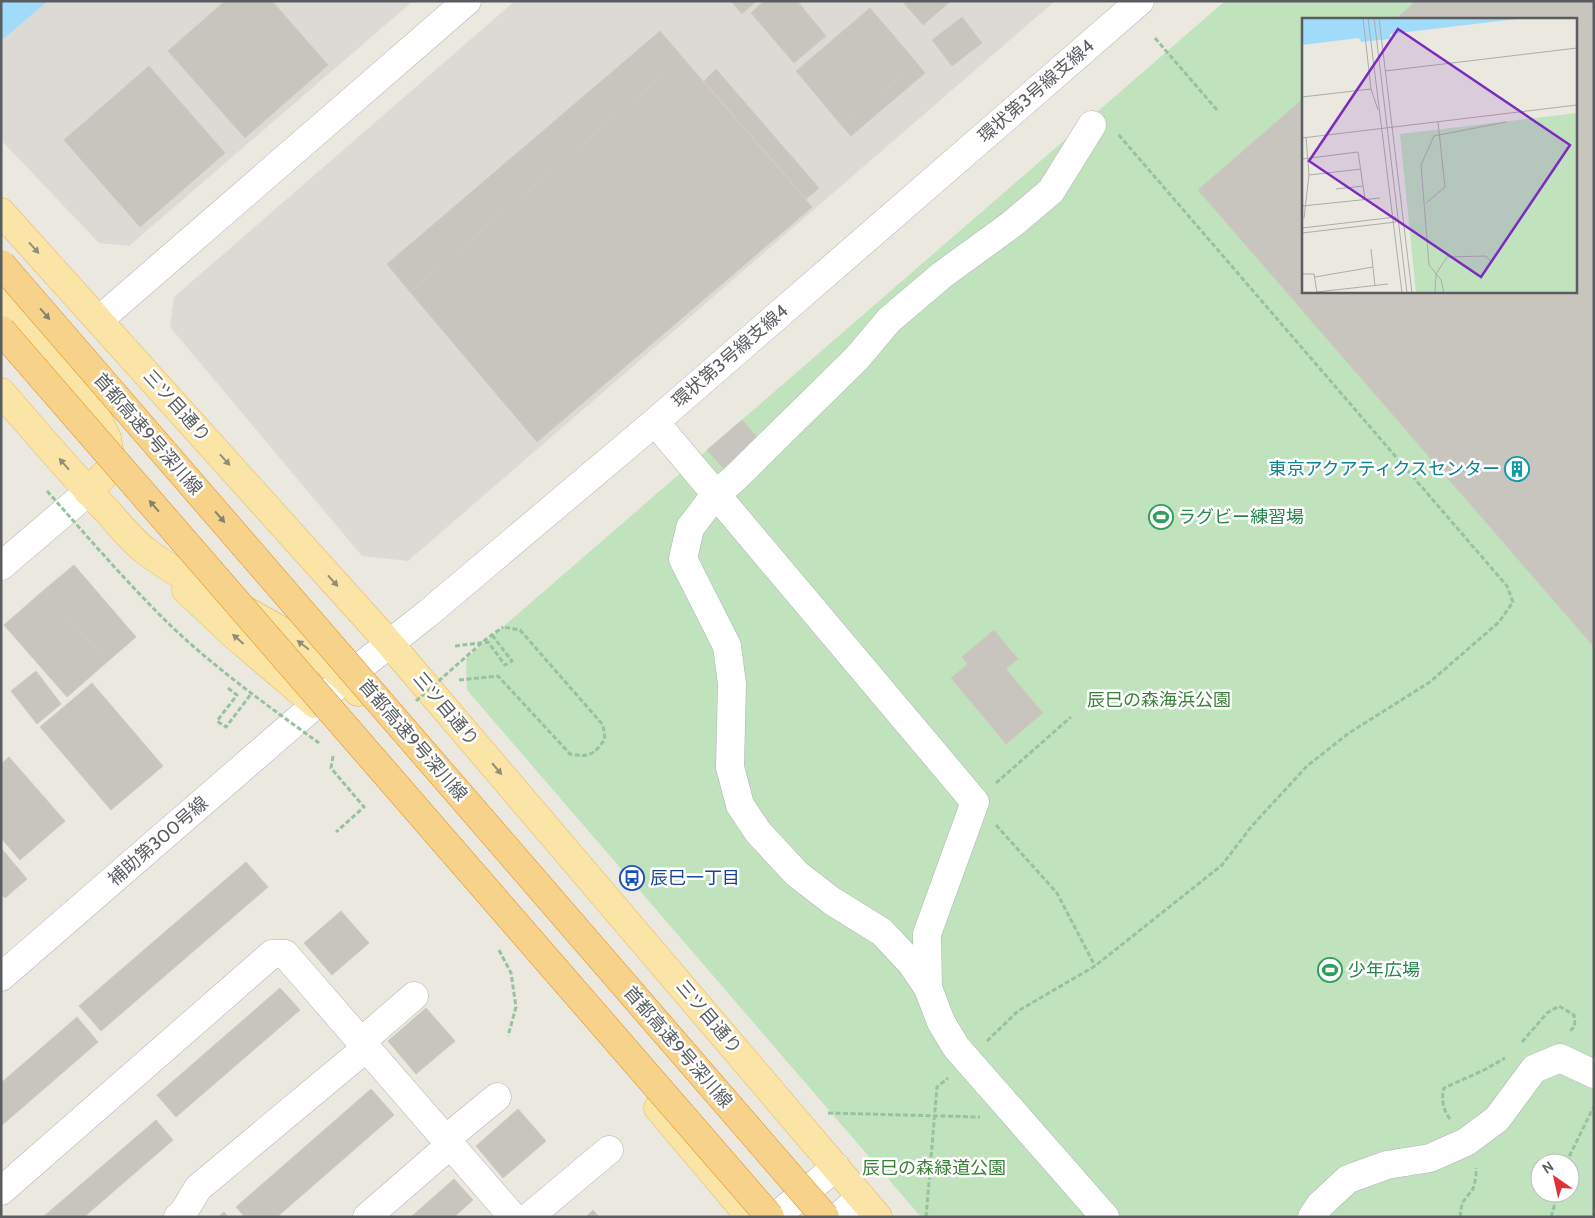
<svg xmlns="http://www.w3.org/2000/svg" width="1595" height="1218" font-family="Cabin,'Noto Sans JP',sans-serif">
	<rect width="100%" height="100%" fill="#ebe8e0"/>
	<!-- industrial -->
	<path fill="#dddad5" d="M48 1H413L129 246 99 243 1 140V41Z
		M515 1H1055L408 561 362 556 170 327 174 297Z"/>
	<!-- green -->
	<path fill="#c0e2bd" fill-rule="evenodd" d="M1225 1H1594V1217H921L467 690 466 659ZM1304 19H1576V291H1304ZM1540 1163H1570V1193H1540Z"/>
	<!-- water -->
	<path fill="#a1dbfa" d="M1 1H48L1 41Z"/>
	<!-- building -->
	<path fill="#c8c5bf" stroke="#cfc9bf" d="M225 1H272L328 65 245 138 168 51Z
		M731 1H756L742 14Z
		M764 1H797L826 36 794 63 751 13Z
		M902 1H951L923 25Z
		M1416 1H1594V647L1198 190 1304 98V291H1576V19H1396Z
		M870 8 917 63 842 126 796 71Z
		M962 17 982 43 952 66 932 40Z
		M660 31 683 58 410 292 387 264Z
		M683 58 812 207 537 442 410 292Z
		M917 63 925 73 851 136 842 126Z
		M149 66 225 153 140 227 64 140Z
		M716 69 819 188 806 199 704 81Z
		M742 420 758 438 723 468 707 450Z
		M74 565 136 637 107 662 44 590Z
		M44 590 107 662 67 697 4 625Z
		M994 630 1018 659 1006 669 1043 713 1006 744 951 678 968 664 962 657Z
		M36 671 61 704 37 724 11 691Z
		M92 683 163 766 111 810 40 727Z
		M9 757 65 821 20 860 1 838V764Z
		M1 848 27 879 5 898 1 894Z
		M246 862 268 887 101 1031 79 1006Z
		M341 911 369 943 332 975 304 943Z
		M280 988 300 1010 176 1117 157 1095Z
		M426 1008 455 1041 416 1074 388 1041Z
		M77 1017 98 1042 1 1126V1083Z
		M371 1089 394 1115 277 1217H245L236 1207Z
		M518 1109 546 1141 503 1178 476 1146Z
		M156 1120 173 1140 84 1217H43Z
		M454 1179 473 1200 454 1217H411Z
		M593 1210 599 1217H586Z
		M224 1212 228 1217H218Z"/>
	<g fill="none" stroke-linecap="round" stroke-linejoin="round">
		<defs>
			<path id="minor" d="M1092 125 1051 191 1012 224 942 275 889 320 857 358 734 479 715 495 690 528 683 559 727 646 732 684 730 767 740 805 758 832 797 874 832 901 882 932 911 963 928 988 941 1022 956 1047 1105 1217
				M99 320 467 1
				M655 422 975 802 927 934 928 988
				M1 566 88 492
				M1 977 346 678 427 614 655 422 1140 1
				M361 1042 414 996
				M446 1139 497 1097
				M1 1191 272 954H285L513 1217
				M178 1217 183 1213 198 1188 366 1048
				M367 1217 450 1145
				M529 1217 609 1150
				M775 1217 836 1167
				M838 1217 861 1197
				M1312 1217 1320 1205 1348 1179 1387 1165 1430 1158 1466 1142 1497 1119 1534 1069 1560 1058 1594 1074"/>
			<path id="major" d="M1 212 390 644 878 1217
				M1 300 96 415 107 438 112 467 88 492
				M1 392C37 433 72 475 110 514 121 527 133 542 147 552 214 602 303 628 358 692
				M186 590 235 636 315 704
				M658 1108 750 1217"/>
		</defs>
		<!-- minor casing -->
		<use href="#minor" stroke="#b1b4b7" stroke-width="29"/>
		<!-- major casing -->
		<use href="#major" stroke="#e9b55b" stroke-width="29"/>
		<!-- path -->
		<path stroke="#97c2a0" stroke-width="3" stroke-dasharray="5 2.5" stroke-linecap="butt" d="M1155 38 1217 110
			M455 646 488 642 505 665 512 661 492 635
			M459 680 498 676 570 754C590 758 594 754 605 739L603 725 520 630 503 627
			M228 688 237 695 217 721 226 727 251 694
			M333 756 331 768 364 807 336 832
			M996 783 1071 717
			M996 825 1057 893 1095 966
			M499 950 511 973 516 1007 508 1036
			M987 1041 1018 1011 1095 966 1222 865 1251 827 1307 766 1349 733 1430 682 1499 622 1513 602 1507 586 1118 134
			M1522 1042 1547 1013 1559 1006 1574 1015 1575 1026 1569 1032
			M828 1113 980 1117
			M1450 1119C1443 1110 1441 1099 1444 1088L1484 1070 1505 1058
			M1566 1163 1594 1106
			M926 1217 937 1087 948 1078
			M1460 1217 1462 1203 1473 1189 1476 1177V1168
			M1551 1217 1558 1193"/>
		<!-- minor -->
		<use href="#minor" stroke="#fff" stroke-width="28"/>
		<!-- major -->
		<use href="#major" stroke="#fae5a6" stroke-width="28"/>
		<defs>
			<path id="highway-bridge" d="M1 264 825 1217
				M1 330 770 1217"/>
		</defs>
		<!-- highway-bridge casing -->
		<use href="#highway-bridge" stroke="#e08b0c" stroke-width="29" stroke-linecap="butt"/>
		<!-- path-bridge -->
		<path stroke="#97c2a0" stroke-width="3" stroke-dasharray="5 2.5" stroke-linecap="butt" d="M47 491C87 536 127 583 170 625 216 669 268 706 319 743
			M416 701 485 640 503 627"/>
		<!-- highway-bridge -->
		<use href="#highway-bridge" stroke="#f7d28b" stroke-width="28"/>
	</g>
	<!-- one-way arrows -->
	<defs><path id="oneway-solid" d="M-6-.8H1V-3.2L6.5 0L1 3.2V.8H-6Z" transform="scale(1.25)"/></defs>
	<g fill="#918d78">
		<use href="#oneway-solid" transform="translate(34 248) rotate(48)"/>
		<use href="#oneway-solid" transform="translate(225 460) rotate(48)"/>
		<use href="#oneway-solid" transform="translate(64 464) rotate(-131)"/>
		<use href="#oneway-solid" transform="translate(333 581) rotate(48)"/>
		<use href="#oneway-solid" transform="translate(238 639) rotate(-139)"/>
		<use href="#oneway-solid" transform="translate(303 645) rotate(-143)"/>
		<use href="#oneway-solid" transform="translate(497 769) rotate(50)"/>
	</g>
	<g fill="#88806d">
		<use href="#oneway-solid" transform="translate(45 314) rotate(49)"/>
		<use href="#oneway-solid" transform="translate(154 506) rotate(-131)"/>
		<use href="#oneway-solid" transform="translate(220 517) rotate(49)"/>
	</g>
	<!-- icons -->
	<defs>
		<symbol id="building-ring" viewBox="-11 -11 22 22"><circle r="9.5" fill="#fff" stroke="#0f9aa8" stroke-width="1.5"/><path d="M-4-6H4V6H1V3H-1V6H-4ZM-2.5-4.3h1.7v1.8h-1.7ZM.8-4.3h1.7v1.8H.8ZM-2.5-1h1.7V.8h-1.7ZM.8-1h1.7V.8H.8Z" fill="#0f9aa8"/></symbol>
		<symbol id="stadium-ring" viewBox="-11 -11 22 22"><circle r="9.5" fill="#fff" stroke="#2e9e5b" stroke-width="1.5"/><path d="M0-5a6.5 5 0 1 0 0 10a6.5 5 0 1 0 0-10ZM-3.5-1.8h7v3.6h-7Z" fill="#2e9e5b"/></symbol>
		<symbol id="bus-ring" viewBox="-11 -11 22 22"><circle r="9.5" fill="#fff" stroke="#1a4fb4" stroke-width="1.5"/><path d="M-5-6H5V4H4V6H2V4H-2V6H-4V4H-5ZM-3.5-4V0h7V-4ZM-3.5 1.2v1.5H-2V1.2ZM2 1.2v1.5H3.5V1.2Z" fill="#1a4fb4"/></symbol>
	</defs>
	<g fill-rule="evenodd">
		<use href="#building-ring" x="1503" y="455" width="28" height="28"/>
		<use href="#stadium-ring" x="1147" y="503" width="28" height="28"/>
		<use href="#bus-ring" x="618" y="864" width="28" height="28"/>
		<use href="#stadium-ring" x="1316" y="956" width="28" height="28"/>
	</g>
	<g text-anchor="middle" stroke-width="5" stroke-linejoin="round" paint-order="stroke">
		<!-- street labels -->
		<g font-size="18" fill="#595d60" stroke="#fff">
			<text transform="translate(1036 91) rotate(-41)" y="6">環状第3号線支線4</text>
			<text transform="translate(730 356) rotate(-41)" y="6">環状第3号線支線4</text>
			<text transform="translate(177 406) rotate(48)" y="6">三ツ目通り</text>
			<text transform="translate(148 434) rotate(49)" y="6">首都高速9号深川線</text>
			<text transform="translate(446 709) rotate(50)" y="6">三ツ目通り</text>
			<text transform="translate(413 740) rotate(49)" y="6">首都高速9号深川線</text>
			<text transform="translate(158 841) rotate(-41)" y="6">補助第300号線</text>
			<text transform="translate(709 1017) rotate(50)" y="6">三ツ目通り</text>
			<text transform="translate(678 1047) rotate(49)" y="6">首都高速9号深川線</text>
		</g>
		<!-- culture labels -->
		<g font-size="18" fill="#0d838f" stroke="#fff" text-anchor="end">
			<text x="1500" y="475">東京アクアティクスセンター</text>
		</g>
		<!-- leisure labels -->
		<g font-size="18" fill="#27864d" stroke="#fff" text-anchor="start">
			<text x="1178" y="523">ラグビー練習場</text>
			<text x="1348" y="976">少年広場</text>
		</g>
		<!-- park labels -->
		<g font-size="18" fill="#3b8038" stroke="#fff">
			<text x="1159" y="706">辰巳の森海浜公園</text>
			<text x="934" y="1174">辰巳の森緑道公園</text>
		</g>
		<!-- transit labels -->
		<g font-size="18" fill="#164399" stroke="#fff" text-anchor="start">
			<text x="650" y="884">辰巳一丁目</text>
		</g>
	</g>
	<!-- overview -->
	<g transform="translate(1302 18)">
		<rect width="275" height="275" fill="#ebe8e0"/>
		<path d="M275 95V275H114L98 116Z" fill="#c0e2bd"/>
		<path d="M0 0H223L88 16V21L59 24 57 20 0 27Z" fill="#a1dbfa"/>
		<path fill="none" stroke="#adaca9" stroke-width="1" d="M61 0 69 71 76 92M66 0 100 275M72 0 105 275M77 0 110 275M83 53 275 30M0 79 69 71M0 120 275 87M0 141 56 134 63 181M7 157 59 151M34 171 61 168M124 185 143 169 136 104M0 188 78 180M2 200 7 157 4 119M0 210 94 199M0 215 94 204M69 231 73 268M0 256H12L15 275M13 259 71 249M15 274 86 266M133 275 134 256 145 239 184 238 190 245M142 275 139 262 127 247 119 147 132 118 204 104"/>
		<path fill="#7b2cbf" fill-opacity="0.15" stroke="#7b2cbf" stroke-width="2.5" d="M96 11 268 127 179 259 7 143Z"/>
		<rect width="275" height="275" fill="none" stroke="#595d60" stroke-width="2.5"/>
	</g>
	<!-- border -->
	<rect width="1595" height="1218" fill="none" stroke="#595d60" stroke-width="5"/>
	<!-- north arrow -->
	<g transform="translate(1555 1178) rotate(326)"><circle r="24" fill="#ffffff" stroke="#bdbebf"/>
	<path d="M0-4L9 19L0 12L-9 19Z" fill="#df3234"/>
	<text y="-8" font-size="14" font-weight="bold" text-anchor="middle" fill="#595d60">N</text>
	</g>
</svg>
